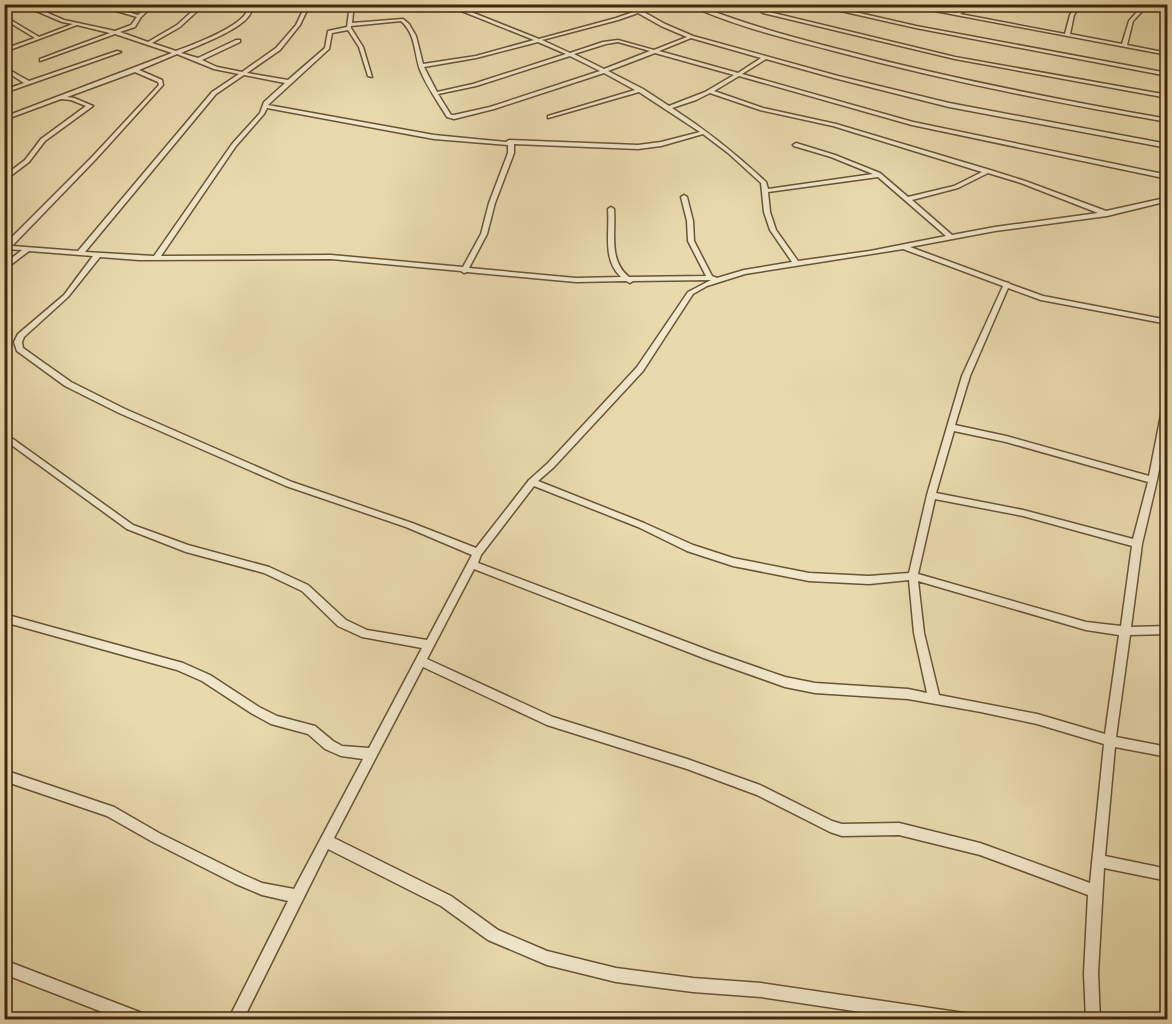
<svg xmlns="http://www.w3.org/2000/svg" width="1172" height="1024" font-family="'Libre Caslon Text',serif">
	<rect width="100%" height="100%" fill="#e9daae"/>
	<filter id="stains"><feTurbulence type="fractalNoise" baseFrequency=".00333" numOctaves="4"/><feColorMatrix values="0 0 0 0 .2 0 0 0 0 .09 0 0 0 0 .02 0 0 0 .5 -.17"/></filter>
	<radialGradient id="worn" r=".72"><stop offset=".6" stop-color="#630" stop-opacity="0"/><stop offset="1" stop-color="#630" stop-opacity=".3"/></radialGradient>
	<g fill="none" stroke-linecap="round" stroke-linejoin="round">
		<defs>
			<path id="street" d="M20 4H27L64 20 115 31 131 25 137 17 92 4H101L138 15 150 4H155L141 17 135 27 120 32 148 42 177 25 200 4H205L180 27 152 43 176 51C195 44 229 31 243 17 246 14 248 9 250 4H254C252 9 251 14 248 17 237 31 197 46 181 53L198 58 236 40H240V42L202 60 217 67 242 72 276 48 296 25 306 4H310L300 25 280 50 247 73 288 80 325 48 328 31 347 27 350 4H354L352 23 403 19 409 24 416 36 423 64 476 56 534 40 444 4H451L539 39 616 18 645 8 671 4H687L642 11 665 24 693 36 838 76 949 103 1168 144V148L949 107 834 78 766 59 742 74 913 122 1168 175V179L912 125 739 76 714 91 763 108 836 124 990 170 1025 181 1106 211 1165 198 1168 199V205L1164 202 1107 216 995 231 910 247 1005 282 1009 283 1010 284 1043 296 1168 320V324L1041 300 1008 288 970 376 955 425 1006 436 1149 476 1164 400 1168 398V424L1157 480 1142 544 1131 627 1168 626V634L1130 635 1116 737 1168 747V757L1115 747 1105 856 1168 869V881L1104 868 1098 973 1100 1020H1086L1084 973 1088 895 980 855 899 835 842 836 830 832 757 795 687 769 547 725 423 667 334 838 451 896 498 930 547 951 616 968 693 978 761 983 964 1013 969 1015 971 1020H914L761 997 693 992 616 982 547 965 488 940 441 906 328 849 243 1020H228L288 901 262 895 236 884 151 841 107 816 4 781V770L114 807 159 833 244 875 262 883 294 889 363 759 341 756 325 749 308 734 271 724 251 713 202 681 177 670 4 622V614L183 663 210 675 259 707 277 716 315 726 333 741 342 746 369 748 422 648 362 637 338 626 302 591 264 573 186 552 127 529 6 441 7 439H13L133 525 188 545 269 567 308 585 346 620 367 630 427 640 472 555 406 527 286 486 119 413 65 386 17 351 14 342 18 334 64 295 93 256 29 251 4 270V264L22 250 4 249V245L92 157 159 85 158 82 135 72 67 97 74 98 93 106 45 141 29 162 4 181V176L25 160 41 139 86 106 71 100 61 99 4 120V117L172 53 115 34 40 61V59L110 33 77 25 4 52V49L35 38 4 19V16L39 37 73 24 62 22ZM638 13 661 26 687 37 654 50 618 40 603 42 570 53 542 40 618 20ZM401 21C416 34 414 53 420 70 427 87 438 102 447 117L454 119 494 109 604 73 635 90 548 116V118L639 92 700 132 661 142 638 145 509 140 506 142 434 135 268 105 329 49 332 33 348 30 359 47 368 76 372 77 363 47 351 28V26ZM691 38 761 58 738 73 659 51ZM538 42 566 54 473 84 437 92 424 67 476 58ZM618 42 650 51 604 69 574 54 606 44ZM655 53 734 75 705 92 669 106 643 89 608 71ZM177 54 214 69 239 74 212 92 78 251 12 246 96 159 163 85 162 80 139 70ZM570 56 600 71 490 107 454 115H451L438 94 476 86ZM244 75 285 83 264 102 260 113 232 144 154 256 85 252 216 94ZM710 93 760 110 833 126 982 172 954 186 908 197 880 173 835 155 796 143 793 145 794 146 831 157 873 174 768 189 766 182C736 154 706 130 672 108L696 100ZM267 108 434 139 508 145V153L489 203 481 234 463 267 331 255 161 256 236 146 264 114ZM703 134 728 153 761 183 764 212 770 230 792 262 744 270 717 278 712 276 694 241 693 221 687 197 684 195 681 197 687 221 688 241 706 276 629 277C608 260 616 233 614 209L611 207 608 209C610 233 602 259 621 277L576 278 469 268 487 234 495 203 514 153V144L638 149 661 146ZM988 173 1021 183 1098 213 995 227 952 235 912 200 958 188ZM878 177 946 236 870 251 798 261 776 230 770 212 768 192ZM903 249 1003 286 962 376 927 495 909 573 869 576 809 573 733 558 693 545 644 523 538 481 554 467 643 371 693 294 707 286 745 274ZM100 257 139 260 331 259 461 271 464 273 467 272 576 282 626 281 630 283 633 281 711 280 688 292 637 367 548 463 529 480 476 548 412 523 292 482 125 409 71 382 23 348 22 342 24 337 68 297ZM954 431 1006 442 1148 482 1133 539 1023 510 936 493ZM534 486 638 527 687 551 733 566 809 581 869 584 909 580 914 633 927 693 908 689 815 683 785 677 713 652 478 563 481 555ZM935 499 1023 516 1132 546 1121 626 1086 622 918 574ZM474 569 706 659 785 687 815 693 908 699 981 712 1037 724 1104 744 1090 883 980 843 899 823 842 824 832 821 760 785 687 759 553 717 427 659ZM918 581 1086 630 1119 635 1105 734 1037 714 939 695 924 633Z
				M694 4C743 24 795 38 846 51 952 79 1060 100 1168 119V122C1056 103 944 80 834 51 785 38 733 26 687 4Z
				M749 4H755L765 11 955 57 1168 95V98L955 59 763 13Z
				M810 4H820L916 26 1168 73V76L916 28Z
				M898 4H909L956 13 969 4H975L960 14 1065 34 1070 15 1076 4H1080L1074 15 1070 34 1122 44 1129 21 1144 4H1149L1133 21 1127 45 1168 53V55Z
				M117 51 121 52 4 93V90L24 83 4 70V67L29 81Z
				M4 960 142 1013 147 1015 149 1020H123L4 974Z"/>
		</defs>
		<!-- street casing -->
		<use href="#street" stroke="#695437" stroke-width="3"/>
		<!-- street -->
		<use href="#street" fill="#f1e7ca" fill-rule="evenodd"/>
	</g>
	<!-- margin -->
	<rect width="1172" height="1024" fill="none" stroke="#e9daae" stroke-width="24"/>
	<rect x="6" y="6" width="1160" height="1012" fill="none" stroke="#3e270f" stroke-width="3"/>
	<rect x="12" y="12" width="1148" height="1000" fill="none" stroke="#3e270f" stroke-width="1.5"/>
	<rect width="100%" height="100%" filter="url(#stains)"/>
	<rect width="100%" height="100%" fill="url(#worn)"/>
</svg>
